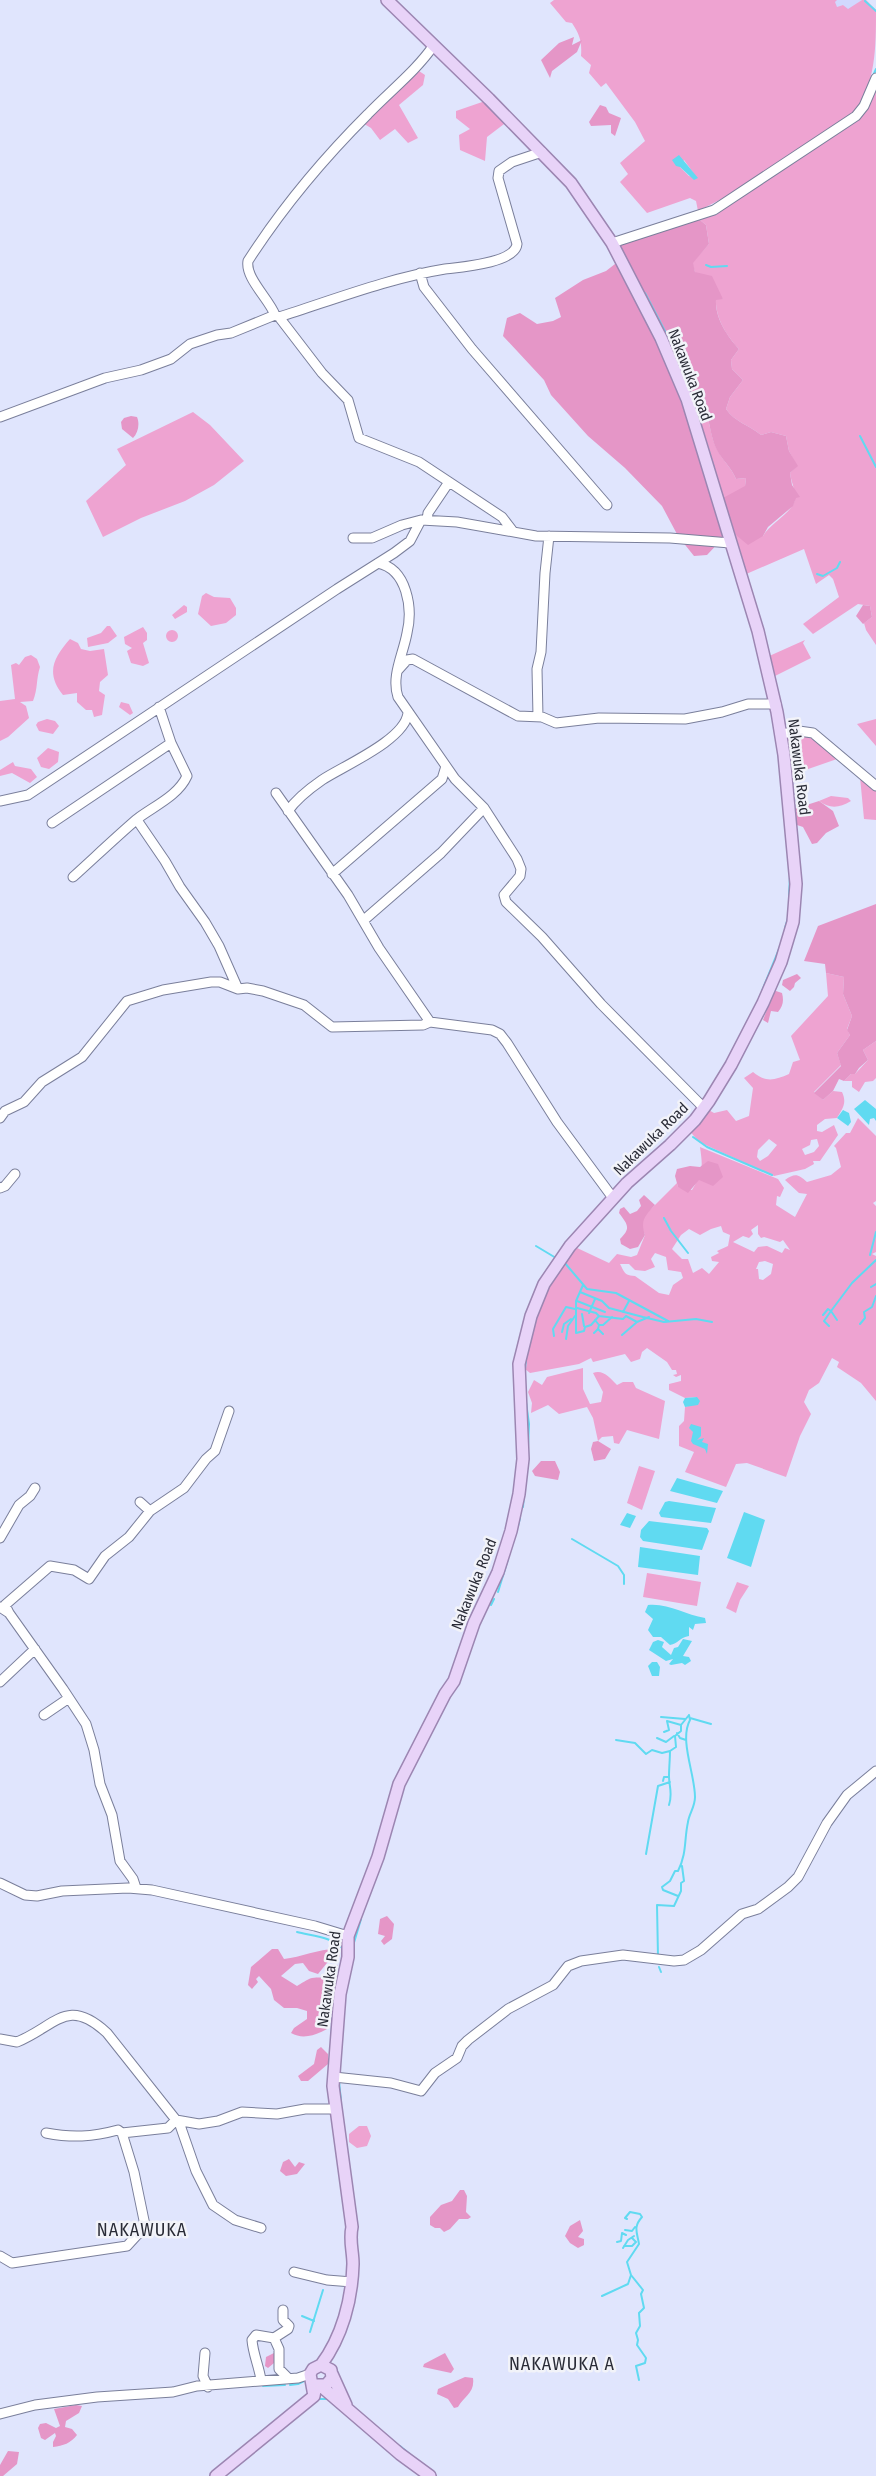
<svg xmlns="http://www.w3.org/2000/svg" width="876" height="2476" font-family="'Fira Sans Condensed',sans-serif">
	<rect width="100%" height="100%" fill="#e0e5fd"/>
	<!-- built -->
	<path fill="#d1d8fe" d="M817 0H862L848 10 843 5 821 15Z"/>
	<!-- green -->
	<path fill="#eea3d1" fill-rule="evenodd" d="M554 0H837L835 2 837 7 843 5 848 9 862 0H866L876 10C876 47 876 85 853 114L779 161 739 190 698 211 696 201 690 198 647 213 620 182 628 174 620 163 645 141 635 122 606 83 601 87 589 73 591 65 581 56C582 42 580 35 572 23L566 22 550 3ZM684 160 697 178 689 176 680 167Z
		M416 69 425 75 423 85 399 105 418 138 408 143 395 129 380 140 371 128 361 122Z
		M876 85V645L866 630 864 623 872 617 870 606 858 604 813 634 803 624 839 597 833 579 829 575 816 584 804 549 744 575 710 451 690 391C711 401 707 431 717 449 722 460 731 467 736 479L746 478 745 486 763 536C770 523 796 511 795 497 795 489 791 481 790 473L797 466 789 451 786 436 771 432 761 435C749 425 735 422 726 409L730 397 743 380 732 369 731 360 739 349C727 336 715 318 716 299H723L695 272 692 263 709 244 706 225 700 220 849 125Z
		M488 100 508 121 487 137 485 161 460 150 459 135 470 129 456 118V111Z
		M193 412 210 425 244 461 214 485 185 501 141 518 103 537 86 501 126 465 117 449Z
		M206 593 214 597 230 598 236 608V615L226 623 211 626 198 614 202 596Z
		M184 605 187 607V612L175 619 172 615Z
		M107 626H110L117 636 108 643 88 647 87 638 101 633Z
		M143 627 147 633V640L143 643 149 663 143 666 131 663 127 651 132 648 125 644 124 637Z
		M166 636a6 6 0 1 1 12 0a6 6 0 1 1-12 0Z
		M70 639 78 643 81 649 90 651 104 649 108 675 100 682 99 691 105 695 102 715 94 717 92 710H86L77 702V693L63 695C45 673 54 657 70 639Z
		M805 640 803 643 811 658 773 677 767 657Z
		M31 655 37 659 40 667C36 679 38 689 33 701L20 702 26 706 29 718 8 737 0 741V701L15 699 11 665 16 663 19 665 25 657Z
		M121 702 129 704 133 713 130 715 119 707Z
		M47 719 55 721 59 726 53 734 39 731 36 725 38 722Z
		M876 719V746L857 724Z
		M795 734 814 736 837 759 791 775 786 739Z
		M48 748 59 752 58 762 49 769 41 767 37 758Z
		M13 762 15 766 31 769 37 777 30 783 12 773 0 776V770Z
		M860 777 876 790V820L864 819Z
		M831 796 848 798 851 801C839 808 830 809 819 801Z
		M826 973 844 977 843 994 852 1016 847 1029 850 1035 837 1053 841 1065 814 1092 823 1100 833 1091 842 1092C847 1103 843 1108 837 1118L825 1119 817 1125V1131L822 1132 834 1125 838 1135 820 1161H813L814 1164 805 1169 774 1176 699 1142 688 1129 707 1109 714 1113 727 1110 736 1121 749 1116 753 1088 744 1078 753 1072C766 1083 775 1080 789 1074L793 1062 800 1060 791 1036 828 996ZM769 1139 777 1145 768 1156 760 1161 757 1157 758 1150ZM817 1139 819 1146 814 1152 805 1155 802 1149 810 1145 811 1140Z
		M876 1041V1078L873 1081 865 1082 859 1092 852 1087V1081H844L851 1074H855L868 1060 863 1050Z
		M858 1118 876 1136V1201L873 1203 876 1206V1252L872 1254 876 1256V1401L861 1383 837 1367 839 1362 832 1358 819 1383 809 1390 804 1402 811 1414 800 1436 786 1477 747 1463 736 1464 726 1487 685 1472 694 1452 679 1446V1426L684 1421 685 1407 692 1405 697 1397 685 1398 669 1390V1384L681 1381V1375L676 1377 673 1375 677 1374 676 1370H672L667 1362 647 1348 642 1352 640 1359 631 1362 625 1354 593 1362 591 1358 579 1364 530 1373 525 1369C528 1322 549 1284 575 1247L609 1263 617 1254 631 1257 637 1255 645 1235 641 1225 643 1217 677 1183 678 1187 692 1190C703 1172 703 1168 700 1147L778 1179 784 1188 780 1197 777 1196 776 1205 795 1217 807 1194 799 1193 785 1180C795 1173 798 1174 807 1182L831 1175 841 1167 836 1148 834 1146 846 1133H850ZM758 1225V1234L761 1238 764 1237 780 1242 783 1240 790 1250 785 1248 782 1253 767 1246 758 1247 754 1252 733 1242 743 1236 749 1238 753 1234 751 1230ZM721 1226 723 1232 730 1235 728 1246 717 1251 719 1253 711 1257 712 1261 719 1262 709 1274 702 1268 693 1273 688 1259H682L672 1249 681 1235 689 1229 700 1235 711 1229ZM655 1253 666 1257 668 1270 681 1272 683 1278 673 1285 669 1295 659 1293 635 1276C625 1275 625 1274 620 1264H629L635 1270 645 1271 655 1267 651 1259ZM765 1261 773 1264 771 1274 763 1280 759 1279 758 1269H756L759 1262Z
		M583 1368V1389L590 1404 601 1402 603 1392 593 1373C603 1369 610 1378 617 1385L623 1382H633L636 1388 665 1401 659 1439 627 1430 619 1444 614 1443 613 1436 602 1437 598 1441 593 1418 587 1407 559 1414 548 1405 531 1413 532 1403 528 1392 534 1380 542 1385 547 1377Z
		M639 1466 655 1471 642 1510 627 1503Z
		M647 1573 701 1582 697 1606 643 1597Z
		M737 1582 749 1586 740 1600 736 1613 726 1608Z
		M359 2126H367L371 2136 367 2146 357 2148 349 2142V2134Z"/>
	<!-- forest -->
	<path fill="#e596c7" d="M574 37 572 45 582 40 577 52 552 71 550 78 541 60 559 43Z
		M600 105 606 107 609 113 621 118 615 136 611 133V125L591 126 589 122Z
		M700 220 706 225 709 244 693 263 695 272 712 276 723 299 716 300C715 318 727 336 739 349L731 360 732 369 743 380 730 397 726 409C735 422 749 425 761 435L771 432 786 436 789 451 798 466 790 473 792 485 800 497 796 498 793 506 768 527 763 536 748 545 736 535 723 498 745 486 746 478 736 479C731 467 722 460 717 450 707 431 711 401 690 391L680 360 619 245 675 225Z
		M615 264 619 266 667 359 725 536 707 555 694 556 678 536 662 506 625 468 588 436 551 395 544 380 503 336 507 318 520 313 537 324 553 321 561 317 555 298 583 280 606 271Z
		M131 416 137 417C140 424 138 433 133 438L122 429 121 422 124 418Z
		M863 605 870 606 872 617 863 624 856 616Z
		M819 801 833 811 839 826 826 833 817 843 812 844 803 827 797 825 794 809Z
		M876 904V1041L863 1050 868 1060 859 1068 855 1074H851L844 1081 839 1079 833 1091 823 1100 814 1093 841 1066 837 1053 850 1035 847 1030 852 1016 843 994 844 977 826 973 825 964 804 961 818 926Z
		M797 974 801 978 795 983 794 987 790 991 782 985 783 980Z
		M776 991 782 993C784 1001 783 1006 778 1012L771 1011 768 1023 763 1020 768 1007 770 993Z
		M708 1161 718 1164 723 1177 713 1186 699 1180 688 1193 678 1187 675 1176 677 1169 690 1166 700 1167Z
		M644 1195 655 1205C645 1216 640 1220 645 1235L638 1247 630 1249 621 1244 620 1239C631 1228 628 1225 619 1213L620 1209 624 1207 630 1214 637 1211 641 1206 639 1200Z
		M598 1441 611 1449 605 1459 594 1461 591 1449 593 1442Z
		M541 1461H555L560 1472 558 1480 535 1476 532 1471Z
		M387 1916 394 1924 392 1939 384 1945 381 1941 385 1936 378 1934 380 1919Z
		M272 1949H278L284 1959C302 1957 320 1948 339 1949L340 1956 336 1960 331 1958 318 1974 309 1971 303 1963 295 1964 281 1976 297 1986C301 1984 307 1979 312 1978 325 1976 328 1981 335 1965H338L332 1989 325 1997 329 2009 327 2029C316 2035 303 2040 291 2033L294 2028 307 2019V2011L297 2008H284L274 2000 271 1989 259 1976 256 1979 258 1982 252 1989 248 1985 251 1967Z
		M321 2047 328 2054V2064L308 2081H301L298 2076 314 2064 317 2050Z
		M289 2159 295 2167 299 2162 305 2164 297 2174 286 2176 280 2171 283 2162Z
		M460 2190H464L467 2196 466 2212 471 2217 468 2219H459L450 2229 444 2232 440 2228H435L430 2225V2217L441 2205 452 2201Z
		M580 2220 583 2231 578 2237 584 2239V2245L578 2248 570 2243 565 2236 570 2226Z
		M274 2353V2363L268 2368 265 2366 266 2357Z
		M445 2353 454 2369 451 2373 423 2367 424 2364Z
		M465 2377 473 2378C475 2393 464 2396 458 2407L454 2408 448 2399 437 2394 438 2389Z
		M76 2405 82 2406 79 2413 66 2421 65 2427 72 2429 77 2435C71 2443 63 2446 53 2447V2442L56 2436 55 2433 45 2440 41 2438 38 2428 40 2424 46 2423 56 2428 60 2426 54 2409Z
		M8 2451 19 2452 17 2464 3 2476H0V2465Z"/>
	<!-- water -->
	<path fill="#60daf1" d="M679 155 698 178 694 180 680 167 676 166 672 160Z
		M865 1100 876 1109V1121L874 1118 870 1119 869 1125 854 1109Z
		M843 1110 849 1113 851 1122 848 1126 837 1118Z
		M697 1397 700 1401 698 1405 685 1407 683 1402 685 1398Z
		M691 1424 701 1427V1436L697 1440 704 1438 702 1442 708 1444 707 1454 705 1449 693 1444 691 1441 693 1432 689 1428Z
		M677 1478 723 1491 717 1503 670 1491Z
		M669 1501 716 1508 711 1523 661 1517 659 1513 665 1502Z
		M744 1512 765 1520 751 1567 727 1558Z
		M627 1513 636 1516 630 1528 620 1525Z
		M649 1521 707 1528 709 1531 702 1550 643 1541 640 1537 641 1530Z
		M640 1547 700 1556 698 1575 638 1567Z
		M648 1605C669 1603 685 1615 705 1618L706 1623 695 1624 693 1630 689 1627V1636C680 1637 678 1644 670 1645L661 1637H653L648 1630 653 1619 645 1612Z
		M683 1639 692 1641 683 1656 689 1657 691 1661 685 1665 682 1663 671 1665 669 1664 673 1659 666 1661 649 1650 653 1642 658 1640 664 1642 662 1647 671 1655 674 1648 678 1647Z
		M652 1662H657L660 1667 659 1676H652L648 1666Z"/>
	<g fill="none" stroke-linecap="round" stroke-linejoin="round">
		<!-- stream -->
		<path stroke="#60daf1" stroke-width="2" d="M865 1 876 11
			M873 76 876 69
			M706 265 711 267 727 266
			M645 293 680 360
			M682 367 714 468
			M860 436 876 467
			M817 574 823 576 837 568 840 562
			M789 897 790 876
			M785 928 788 918
			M762 991 781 944
			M693 1137 707 1147 772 1175
			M664 1218 671 1231 688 1253
			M536 1246 556 1258
			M870 1255 876 1232
			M564 1262 587 1289 616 1293 668 1321
			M583 1285 576 1301V1333L584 1331 585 1327 591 1325 599 1316 623 1319 626 1316 637 1322
			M871 1287 876 1284
			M580 1292 602 1301 609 1308 643 1317 664 1322 696 1319 712 1322
			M577 1301 605 1312
			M577 1308 596 1313 599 1316
			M623 1312 629 1301
			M589 1313 595 1299
			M582 1314 584 1326
			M823 1315 828 1309 831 1311 852 1283 876 1260
			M595 1320 599 1325H603L612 1317
			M860 1324 865 1318 864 1312 872 1307 876 1296
			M829 1326 824 1321 831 1311 837 1320
			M598 1329 603 1334
			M562 1332 564 1324 571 1319
			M594 1333 598 1329 599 1325
			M622 1335 637 1322 649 1317
			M554 1336 553 1329 566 1307 575 1309
			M566 1339 568 1326 575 1316
			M525 1369 526 1359
			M526 1402 529 1424 528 1447
			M523 1507 524 1494
			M518 1526 520 1518
			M572 1539 618 1566 624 1575V1584
			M498 1592 508 1559
			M491 1605 494 1599
			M661 1717 685 1719
			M690 1718 711 1724
			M664 1732 669 1730 667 1721 681 1725
			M677 1733 680 1738 686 1740
			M657 1738 666 1742 674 1736
			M616 1740 635 1743 646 1754 652 1750 662 1753 670 1751
			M663 1781 664 1777H668
			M669 1805C673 1793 669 1787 669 1776 669 1768 670 1759 670 1751L676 1747 675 1736 681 1731V1725L689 1715
			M646 1854 658 1786 670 1782
			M678 1896 663 1890 662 1887 670 1881 675 1871H678C687 1853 684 1840 688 1822 689 1814 695 1807 695 1797 695 1774 679 1740 690 1720L689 1715
			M297 1932C312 1936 334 1937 344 1950
			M353 1946 361 1919
			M658 1957 657 1905 674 1906 681 1891V1883L684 1881 682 1866
			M659 1967 661 1972
			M331 2039 334 2002
			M339 2081 341 2101
			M627 2219 625 2218 630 2212 640 2214 642 2217C633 2227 637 2232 639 2244L627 2262 631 2275 643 2290 641 2294 644 2308 639 2313 640 2326 636 2333 638 2340 637 2345 646 2358 645 2363 636 2366 639 2380
			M625 2230 632 2231 635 2227
			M357 2235V2250
			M617 2242 621 2241 622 2233 626 2235
			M624 2246H632L636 2242 632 2238
			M623 2248 628 2240 634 2236
			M602 2296 628 2284 631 2275
			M302 2316 314 2321
			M310 2332 323 2290
			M290 2385 298 2384 306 2380
			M263 2386 285 2385
			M319 2399H328
			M400 2446 412 2456"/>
		<defs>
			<path id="minor" d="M612 243 714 210 856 116 864 106 876 78
				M420 273 424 287 472 349 607 505
				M275 315 279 317C333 300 389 278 445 269 462 267 515 263 517 244L498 178 499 171 512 162 542 152
				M279 317 322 373 348 400 359 438 419 462 502 517 512 530
				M0 417 105 378 141 370 171 359 190 344 217 335 231 333 275 315C269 299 245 278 248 261 282 208 323 159 368 114 390 91 416 71 434 45
				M427 520 428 513 449 482
				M353 538H372L402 525 421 520 457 522 536 536 670 538 730 543
				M378 563C407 569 413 608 407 633 403 655 391 676 398 697L455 779 484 808 517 859 521 869 520 876 504 895 506 902 542 937 601 1004 704 1108
				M398 670 407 660 413 659 518 716 542 717 556 723 599 718 685 719 722 712 748 704H776
				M538 717 537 669 541 652 545 573 549 536
				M781 734 799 731 813 733 876 786
				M276 793 348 895 379 948 430 1022
				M0 801 28 795 337 589 394 553 410 541 421 520
				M288 811C297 798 309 789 322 780 343 766 405 740 408 713
				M137 820 165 861 180 887 205 922 219 946 238 989 247 988 263 991 304 1005 332 1027 423 1025 430 1022 492 1030 500 1034 507 1043 557 1122 613 1198
				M52 823 171 743
				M332 874 442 779 446 766
				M73 877C94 858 115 838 137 819 154 806 178 796 187 776L171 743 159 707
				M364 920 441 853 484 808
				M0 1118 5 1111 24 1102 42 1082 82 1057 127 1001 163 990 211 982H220L238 989
				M0 1188 5 1186 15 1174
				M150 1511 184 1488 206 1459 215 1451 229 1411
				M0 1538 19 1505 30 1496 35 1488
				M0 1607 9 1613 63 1689 86 1724 94 1750 100 1784 112 1815 120 1861 133 1879 136 1888
				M9 1613 5 1605 50 1566 74 1570 89 1579 105 1556 129 1537 150 1511 140 1502
				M0 1682 35 1649
				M44 1715 69 1698
				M0 1883 25 1895 37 1896 62 1891 128 1888 152 1890 315 1926 348 1936
				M0 2039 17 2042C56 2026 67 1996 107 2033L180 2125 196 2171 213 2205 235 2220 261 2228
				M334 2077 391 2083 421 2091 435 2073 457 2058 462 2046 468 2040 508 2009 553 1985 568 1966 581 1961 623 1955 674 1961 684 1960 701 1950 742 1914 758 1909 788 1887 798 1877 827 1823 847 1795 876 1771
				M46 2133C72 2138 92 2137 118 2130L122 2133 168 2128 176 2120 199 2124 218 2121 242 2112 277 2114 305 2109H336
				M0 2256 12 2263 127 2246 138 2234 146 2230 134 2172 122 2133
				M294 2272 327 2280 352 2282
				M274 2338 288 2329 289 2326 283 2320V2310
				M205 2353 203 2376 208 2387
				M261 2380C259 2366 253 2354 252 2340L256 2335 274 2338 279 2349V2369L288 2378
				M0 2414 35 2405 97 2397 173 2392 197 2386 298 2378 310 2374"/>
			<path id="major" d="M321 2365C342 2337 352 2300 353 2264 353 2251 349 2240 352 2227L333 2086 340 1994 348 1957V1936L378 1857 399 1784 445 1694 454 1681 474 1623 498 1572 511 1531 519 1494 523 1459 519 1364 531 1316 544 1284 570 1246 627 1183 670 1145 695 1120 709 1101 731 1065 763 1003 781 962 793 922 796 884 784 755 777 712 758 631 687 399 661 338 612 243 571 183 489 99 387 0
				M321 2365 331 2370 332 2378 326 2385H316L314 2396 310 2374 313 2369Z
				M332 2374 346 2405
				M322 2387 400 2454 430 2476
				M216 2476 314 2396"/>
		</defs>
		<!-- minor casing -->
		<use href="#minor" stroke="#7a7f9b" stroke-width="11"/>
		<!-- major casing -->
		<use href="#major" stroke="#9c86b2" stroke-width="14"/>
		<!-- minor -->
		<use href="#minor" stroke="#fff" stroke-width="9"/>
		<!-- major -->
		<use href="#major" stroke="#e8d3f8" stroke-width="11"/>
	</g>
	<g text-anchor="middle" stroke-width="5" stroke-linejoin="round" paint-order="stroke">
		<!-- street labels -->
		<g font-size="15" fill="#2a2c37" stroke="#f2f3f9">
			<text transform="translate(690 375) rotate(69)" y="5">Nakawuka Road</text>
			<text transform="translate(799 767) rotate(83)" y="5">Nakawuka Road</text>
			<text transform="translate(651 1139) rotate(-44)" y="5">Nakawuka Road</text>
			<text transform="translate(474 1584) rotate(-68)" y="5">Nakawuka Road</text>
			<text transform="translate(329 1979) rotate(-82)" y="5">Nakawuka Road</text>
		</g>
		<!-- quarter labels -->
		<g font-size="18" letter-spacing="1" fill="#2a2c37" stroke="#f2f3f9">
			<text x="142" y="2236">NAKAWUKA</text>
			<text x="562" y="2370">NAKAWUKA A</text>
		</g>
	</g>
</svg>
